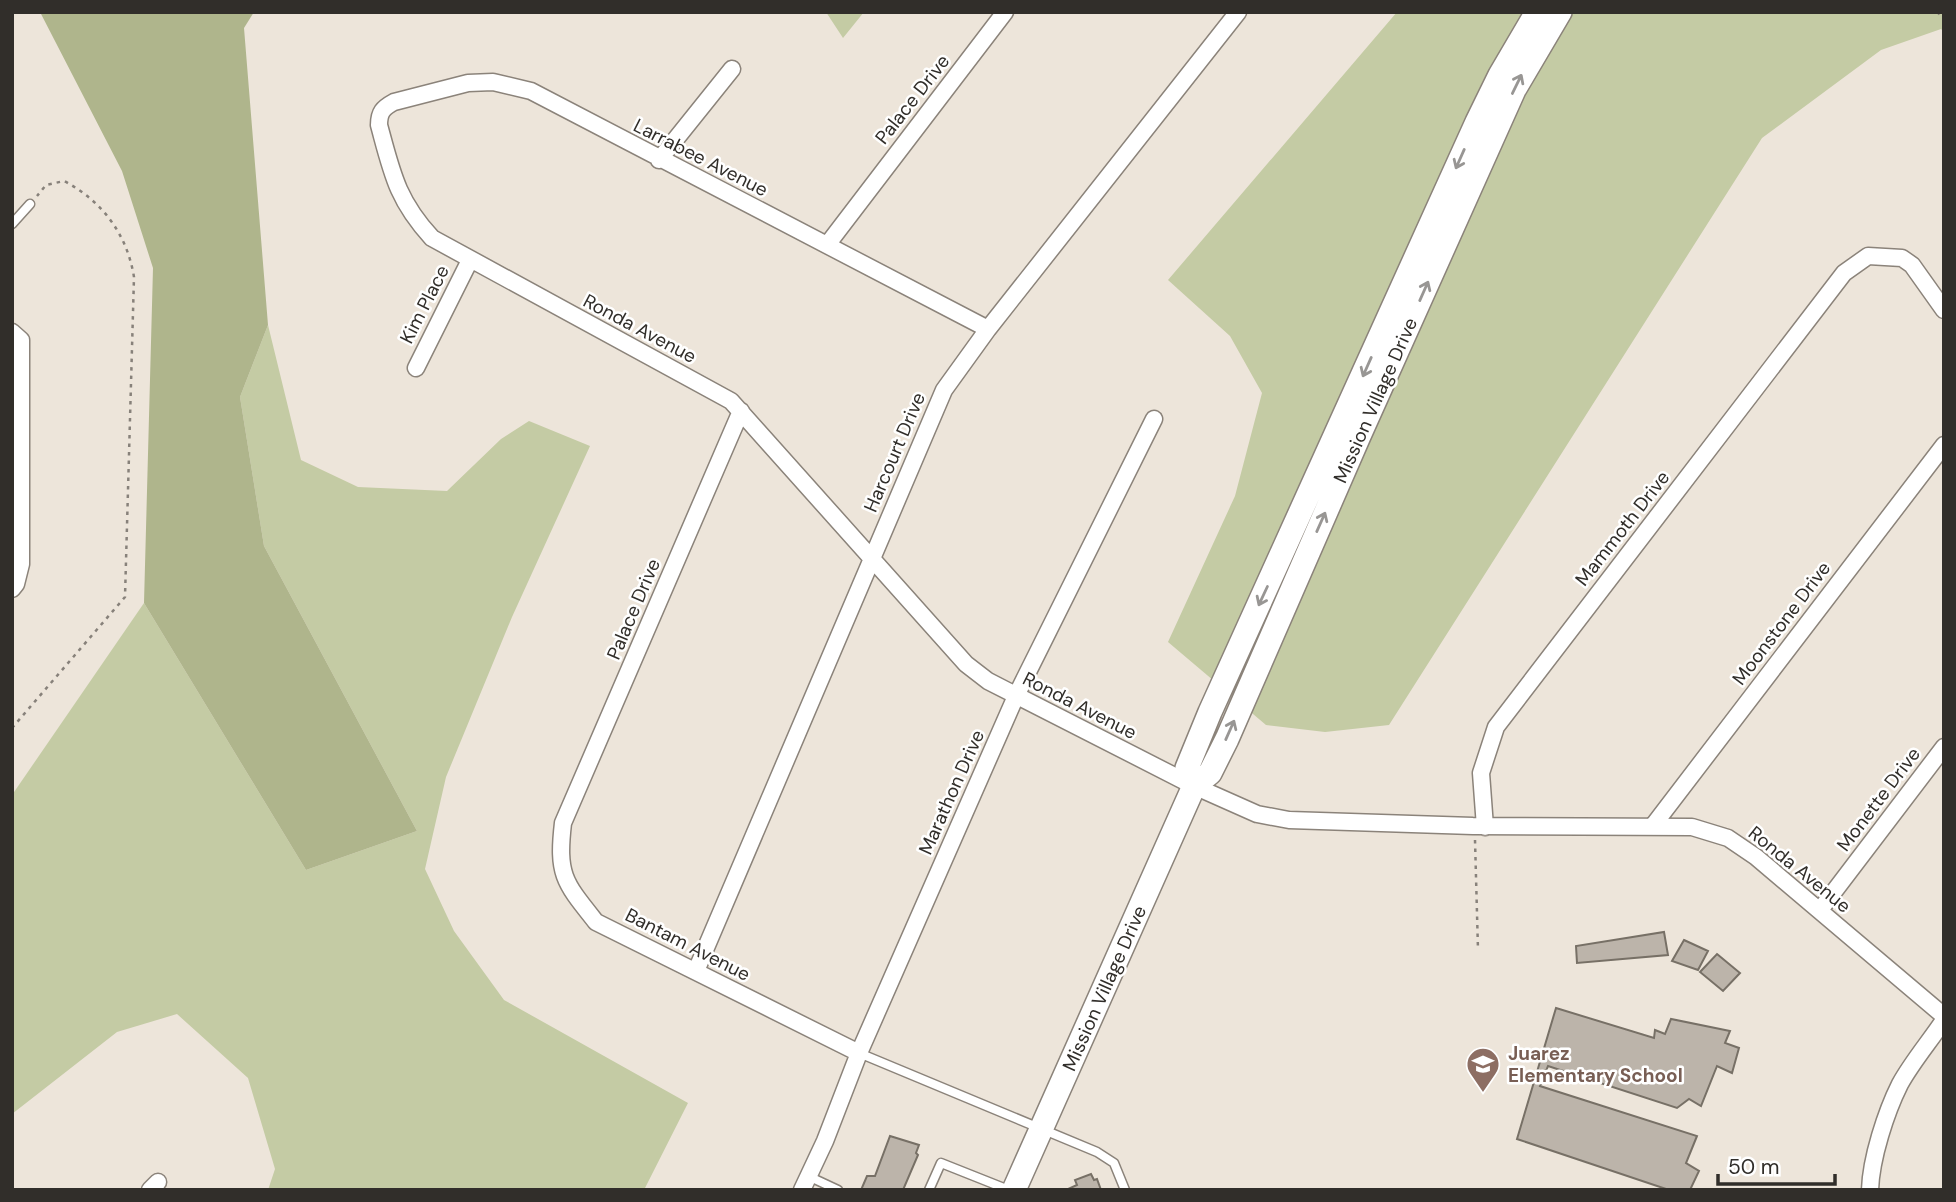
<svg xmlns="http://www.w3.org/2000/svg" width="1956" height="1202" font-family="'DM Sans',sans-serif">
	<rect width="100%" height="100%" fill="#ede5da"/>
	<!-- green -->
	<path fill="#c4cba4" d="M826 12H864L843 38Z
		M1397 12H1944V32L1941 29 1881 50 1762 138 1389 725 1325 732 1266 725 1168 642 1235 496 1262 393 1230 336 1168 280Z
		M268 325 301 460 358 487 447 491 501 439 529 421 590 446 512 617 446 777 425 869 454 931 504 1000 688 1103 644 1190H268L275 1169 248 1078 177 1014 117 1032 12 1114V795L144 603 306 870 417 831 264 546 240 397Z"/>
	<!-- forest -->
	<path fill="#afb58c" d="M40 12H254L244 28 268 325 240 397 264 546 417 831 306 870 144 603 153 268 122 171Z"/>
	<!-- building -->
	<path fill="#bcb4aa" stroke="#777066" stroke-width="2" d="M1664 932 1668 955 1577 963 1576 946Z
		M1684 940 1708 951 1698 970 1672 961Z
		M1717 954 1740 973 1723 991 1700 972Z
		M1556 1008 1654 1038 1655 1030 1665 1034 1671 1019 1730 1031 1725 1043 1739 1048 1732 1073 1717 1066 1701 1106 1689 1099 1677 1108 1548 1066 1540 1086 1697 1136 1686 1163 1699 1171 1690 1190H1669L1517 1139Z
		M890 1136 919 1145 916 1153 918 1155 903 1190H861L867 1176H875Z
		M1091 1174 1094 1180 1097 1179 1101 1190H1066L1077 1185 1075 1180Z"/>
	<g fill="none" stroke-linecap="round" stroke-linejoin="round">
		<defs>
			<path id="service" d="M12 224 30 204
				M859 1053 1097 1152 1114 1163 1125 1190
				M808 1176 838 1190
				M929 1190 941 1163 1009 1190"/>
			<path id="minor" d="M659 160 732 69
				M827 245 1005 12
				M988 329 531 91 493 82 468 83 394 102C383 108 379 112 379 125 392 173 397 200 432 238L731 401 966 664 988 681 1194 786 1257 814 1289 820 1473 826 1692 827 1728 838 1756 857 1944 1016
				M12 332 21 340V564L16 584 12 589
				M416 368 470 260
				M741 411 563 823C557 875 564 882 596 922L859 1053
				M1485 827 1481 773 1496 727 1844 273 1868 256 1902 258 1912 265 1944 310
				M1652 827 1944 445
				M1820 910 1944 747
				M696 971 944 390 988 329 1238 12
				M150 1190 158 1182
				M802 1190 825 1141 859 1053 1016 696 1154 419
				M1870 1190C1871 1158 1886 1112 1900 1084 1912 1062 1930 1041 1944 1020"/>
			<path id="secondary" d="M1194 786 1187 768 1210 712 1477 122 1500 75 1537 12
				M1014 1190 1194 786 1210 773 1227 739 1359 436 1514 90 1560 12"/>
		</defs>
		<!-- service casing -->
		<use href="#service" stroke="#8b837a" stroke-width="11"/>
		<!-- minor casing -->
		<use href="#minor" stroke="#8b837a" stroke-width="19"/>
		<!-- secondary casing -->
		<use href="#secondary" stroke="#8b837a" stroke-width="26"/>
		<!-- path -->
		<path stroke="#87817a" stroke-width="2.5" stroke-dasharray="3.5 5" stroke-linecap="butt" d="M1937 12 1944 18
			M12 728 125 597 134 277C127 234 102 201 64 181L46 185 37 196
			M1475 840 1478 950"/>
		<!-- service -->
		<use href="#service" stroke="#fff" stroke-width="8"/>
		<!-- minor -->
		<use href="#minor" stroke="#fff" stroke-width="16"/>
		<!-- secondary -->
		<use href="#secondary" stroke="#fff" stroke-width="23"/>
	</g>
	<!-- one-way arrows -->
	<defs><path id="oneway-shaft" d="M-6 0H5M1.5-3L5.5 0L1.5 3" fill="none" stroke-width="1.6" stroke-linecap="round" stroke-linejoin="round" transform="scale(1.75)"/></defs>
	<g stroke="#989694">
		<use href="#oneway-shaft" transform="translate(1517 84) rotate(-64)"/>
		<use href="#oneway-shaft" transform="translate(1460 159) rotate(114)"/>
		<use href="#oneway-shaft" transform="translate(1424 291) rotate(-66)"/>
		<use href="#oneway-shaft" transform="translate(1367 367) rotate(114)"/>
		<use href="#oneway-shaft" transform="translate(1321 522) rotate(-66)"/>
		<use href="#oneway-shaft" transform="translate(1263 596) rotate(115)"/>
		<use href="#oneway-shaft" transform="translate(1230 730) rotate(-66)"/>
	</g>
	<!-- icons -->
	<defs>
		<symbol id="school-pin" viewBox="-11 -11 22 30"><path d="M0 17L-7.5 6A9.5 9.5 0 1 1 7.5 6Z" fill="#8d6e63" stroke="#fff"/><path d="M0-5L7-2L0 1L-7-2ZM-4 1L0 2.5L4 1V4Q0 6-4 4Z" fill="#fff"/></symbol>
	</defs>
	<g fill-rule="evenodd">
		<use href="#school-pin" x="1464" y="1045" width="38" height="52"/>
	</g>
	<g text-anchor="middle" stroke-width="5" stroke-linejoin="round" paint-order="stroke">
		<!-- street labels -->
		<g font-size="19" fill="#312e2a" stroke="#fff">
			<text transform="translate(912 99) rotate(-52)" y="7">Palace Drive</text>
			<text transform="translate(701 157) rotate(27)" y="7">Larrabee Avenue</text>
			<text transform="translate(424 304) rotate(-63)" y="7">Kim Place</text>
			<text transform="translate(640 328) rotate(28)" y="7">Ronda Avenue</text>
			<text transform="translate(1375 400) rotate(-66)" y="7">Mission Village Drive</text>
			<text transform="translate(894 452) rotate(-67)" y="7">Harcourt Drive</text>
			<text transform="translate(1622 528) rotate(-52)" y="7">Mammoth Drive</text>
			<text transform="translate(633 609) rotate(-67)" y="7">Palace Drive</text>
			<text transform="translate(1781 623) rotate(-53)" y="7">Moonstone Drive</text>
			<text transform="translate(1080 705) rotate(27)" y="7">Ronda Avenue</text>
			<text transform="translate(951 792) rotate(-66)" y="7">Marathon Drive</text>
			<text transform="translate(1878 799) rotate(-53)" y="7">Monette Drive</text>
			<text transform="translate(1800 869) rotate(39)" y="7">Ronda Avenue</text>
			<text transform="translate(688 944) rotate(27)" y="7">Bantam Avenue</text>
			<text transform="translate(1104 988) rotate(-66)" y="7">Mission Village Drive</text>
		</g>
		<!-- education labels -->
		<g font-size="19" font-weight="bold" fill="#785e54" stroke="#fff" text-anchor="start">
			<text x="1508" y="1060">Juarez<tspan x="1508" dy="22">Elementary School</tspan></text>
		</g>
	</g>
	<!-- border -->
	<rect width="1956" height="1202" fill="none" stroke="#312e2a" stroke-width="28"/>
	<!-- scale -->
	<path d="M1718 1174v10h117v-10" fill="none" stroke="#312e2a" stroke-width="3.5"/>
	<text x="1728" y="1174" font-size="21" fill="#312e2a" stroke="#ffffff" stroke-width="5" paint-order="stroke">50 m</text>
</svg>
